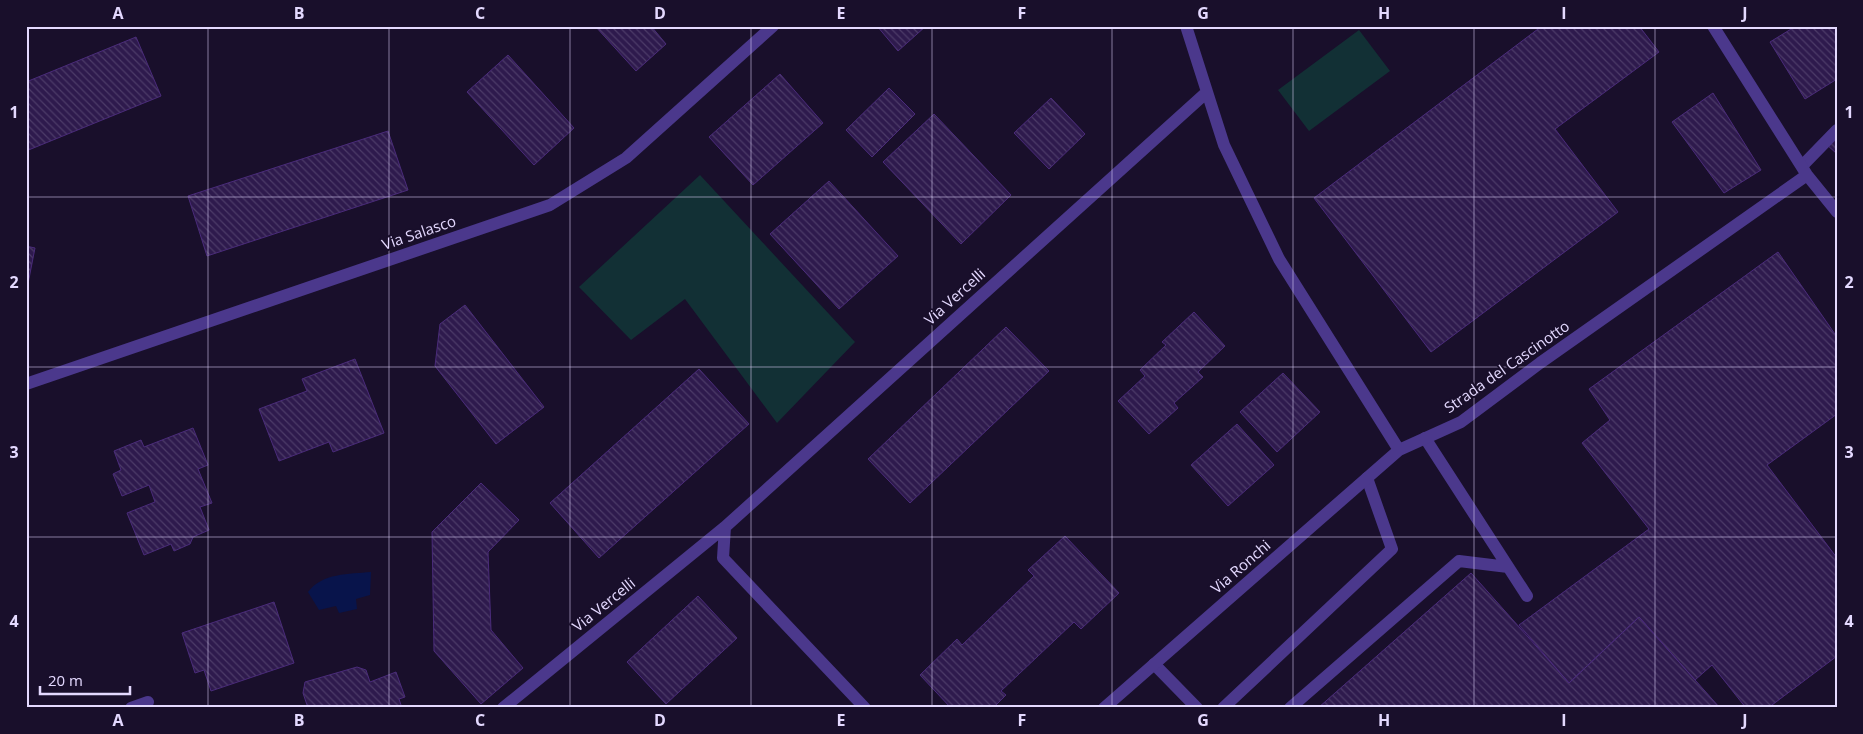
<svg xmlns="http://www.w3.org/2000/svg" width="1863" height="734" font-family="'Open Sans',sans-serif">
	<defs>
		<pattern id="building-back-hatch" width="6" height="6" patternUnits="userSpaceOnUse" patternTransform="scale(1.25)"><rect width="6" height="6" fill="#2e1a4d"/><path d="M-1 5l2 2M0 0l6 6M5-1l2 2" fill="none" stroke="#4c3b68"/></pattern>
	</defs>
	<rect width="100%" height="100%" fill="#190f2b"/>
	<!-- park -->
	<path fill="#123035" d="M1359 30 1390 71 1309 131 1278 90Z
		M700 175 855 342 777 423 685 299 631 340 579 287Z"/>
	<!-- water -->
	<path fill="#08144b" d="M371 572 370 595 356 599 357 609 339 613 336 606 319 610 308 592C322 573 349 574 371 572Z"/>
	<!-- building -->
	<path fill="url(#building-back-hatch)" stroke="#4a2b7a" d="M595 26H651L666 44 636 71Z
		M877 26H926L898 51Z
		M1542 26H1639L1659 52 1555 129 1618 212 1431 352 1314 198Z
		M1796 26 1837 28V79L1805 99 1770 42Z
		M136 37 161 96 26 151V82Z
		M508 55 574 128 534 165 467 92Z
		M780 74 823 123 753 185 709 137Z
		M889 88 915 114 872 157 846 130Z
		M1713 93 1761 170 1724 193 1672 122Z
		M1051 98 1085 134 1049 169 1014 133Z
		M934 114 1011 195 961 244 883 162Z
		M388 131 408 190 207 256 188 196Z
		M1837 134V154L1826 144Z
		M829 181 898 256 839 309 770 234Z
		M26 246 35 248 26 294Z
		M1778 252 1837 337V414L1767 465 1837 558V656L1768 708H1746L1712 665 1695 680 1639 617 1569 683 1519 625 1649 529 1582 443 1610 420 1589 389Z
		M465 305 544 407 496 444 435 366 440 324Z
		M1194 312 1225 346 1198 372 1203 377 1174 403 1178 408 1149 434 1118 401 1145 376 1140 370 1166 345 1162 342Z
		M1006 327 1049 371 910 503 868 459Z
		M355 359 384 433 333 452 329 442 279 461 259 409 307 391 302 379Z
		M699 369 749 424 599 558 550 503Z
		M1283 373 1320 412 1277 452 1240 412Z
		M1237 424 1274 465 1228 506 1191 465Z
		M193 428 208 465 198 469 212 503 200 507 209 530 193 537 190 544 174 551 171 544 144 555 127 513 155 502 149 485 122 496 113 474 121 470 114 451 141 440 144 447Z
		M481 483 519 520 488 552 491 630 523 668 481 704 434 651 432 532Z
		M1065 536 1119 593 1081 629 1074 622 1001 691 1006 695 993 708H951L920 675 957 639 962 645 1034 576 1028 570Z
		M1471 573 1569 683 1639 617 1720 708H1318Z
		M698 596 737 638 666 704 627 662Z
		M274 602 294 663 211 691 204 670 195 673 182 633Z
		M357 667 366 670 370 682 396 672 405 697 399 699 402 708H308L303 693 305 682Z"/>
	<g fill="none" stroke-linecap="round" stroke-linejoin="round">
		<!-- lane -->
		<path stroke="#4b388c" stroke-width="12" d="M1802 166 1837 130
			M1425 438 1527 596
			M1154 664 1197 708
			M1223 708 1392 549 1367 478
			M1290 708 1459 561 1508 567"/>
		<!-- street -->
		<path stroke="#4b388c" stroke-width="12" d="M1186 26 1224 145 1279 259 1399 450
			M1713 26 1807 175 1837 212
			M26 384 550 205 626 158 773 26
			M131 708 148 702
			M503 708 725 527
			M865 708 723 558 725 527 1207 92
			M1104 708 1399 450 1461 422 1540 363 1807 175"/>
	</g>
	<!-- grid -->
	<path fill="none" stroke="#e4d9ff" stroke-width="1" stroke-opacity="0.55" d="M208 26V708M389 26V708M570 26V708M751 26V708M932 26V708M1112 26V708M1293 26V708M1474 26V708M1655 26V708M26 197H1837M26 367H1837M26 537H1837"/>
	<g text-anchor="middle" stroke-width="4" stroke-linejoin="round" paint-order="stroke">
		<!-- street labels -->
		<g font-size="15" fill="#e4d9ff" stroke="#190f2b">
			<text transform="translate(419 233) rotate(-19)" y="5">Via Salasco</text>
			<text transform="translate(955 297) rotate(-42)" y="5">Via Vercelli</text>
			<text transform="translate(1507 367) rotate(-35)" y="5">Strada del Cascinotto</text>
			<text transform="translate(1241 567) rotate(-41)" y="5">Via Ronchi</text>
			<text transform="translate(604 605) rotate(-39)" y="5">Via Vercelli</text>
		</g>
	</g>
	<!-- border -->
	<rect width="1863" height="734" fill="none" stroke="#190f2b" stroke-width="55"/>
	<!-- scale -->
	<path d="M40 686v8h90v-8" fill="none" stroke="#e4d9ff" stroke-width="2.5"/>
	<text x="48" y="686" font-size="15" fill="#e4d9ff" stroke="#190f2b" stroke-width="4" paint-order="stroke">20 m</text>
	<rect x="28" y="28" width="1808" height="678" fill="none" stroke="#e4d9ff" stroke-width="2"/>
	<g font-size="16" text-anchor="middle" font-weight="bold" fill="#e4d9ff">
		<text x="118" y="19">A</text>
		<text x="299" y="19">B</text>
		<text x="480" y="19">C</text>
		<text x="660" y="19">D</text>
		<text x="841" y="19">E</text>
		<text x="1022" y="19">F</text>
		<text x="1203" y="19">G</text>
		<text x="1384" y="19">H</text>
		<text x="1564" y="19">I</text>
		<text x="1745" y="19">J</text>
		<text x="14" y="118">1</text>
		<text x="1849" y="118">1</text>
		<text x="14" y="288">2</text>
		<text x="1849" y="288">2</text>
		<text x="14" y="458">3</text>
		<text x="1849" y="458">3</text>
		<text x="14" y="627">4</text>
		<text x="1849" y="627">4</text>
		<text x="118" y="726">A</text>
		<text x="299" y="726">B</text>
		<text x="480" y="726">C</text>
		<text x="660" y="726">D</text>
		<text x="841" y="726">E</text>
		<text x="1022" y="726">F</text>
		<text x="1203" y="726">G</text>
		<text x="1384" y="726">H</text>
		<text x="1564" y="726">I</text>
		<text x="1745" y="726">J</text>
	</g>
</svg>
